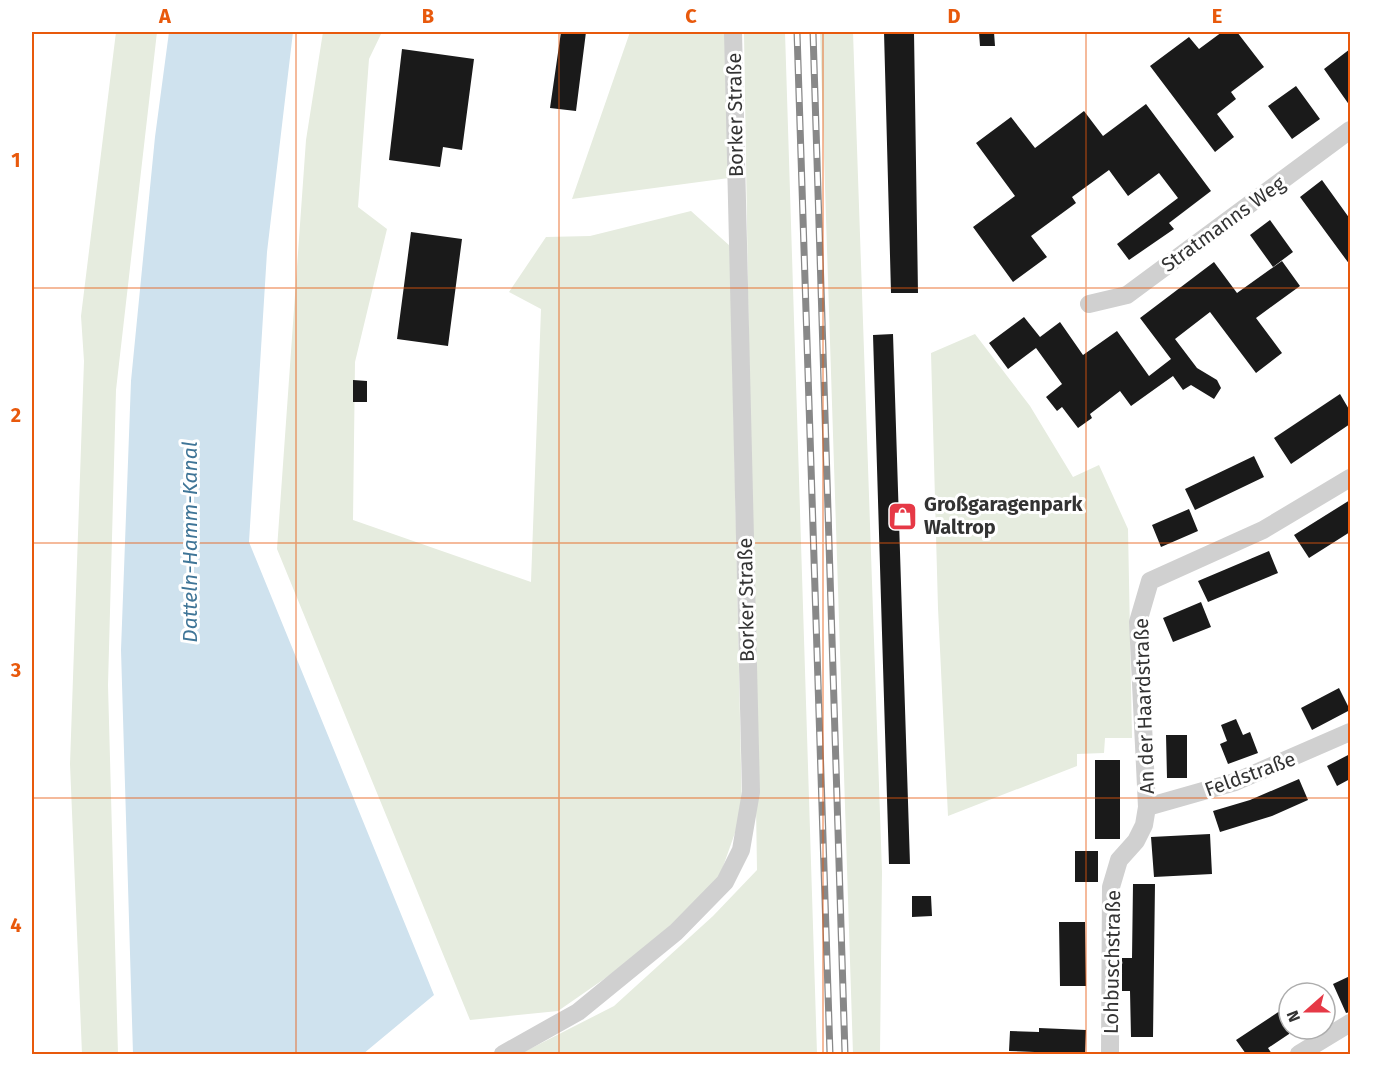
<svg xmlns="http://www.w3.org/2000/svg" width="1382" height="1086" font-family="'Fira Sans',sans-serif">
	<rect width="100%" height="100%" fill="#fff"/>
	<!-- green -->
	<path fill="#e6ecdf" d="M116 32H157L116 390 108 685 118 1054H82L70 764 84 361 81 316Z
		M323 32H382L369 59 358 207 387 229 355 362 353 520 531 582 541 309 509 292 546 237 590 236 691 211 730 246 742 813 719 878 643 952 558 1011 470 1020 277 549 306 140Z
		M630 32H725L729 178 572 199Z
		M744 32H785L817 1054H520L614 1006 713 916 757 870Z
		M820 32H853L882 872 880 1054H853Z
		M975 334 1030 406 1073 477 1099 465 1128 529 1132 738H1105L1104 753 1077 754V766L948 816 938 608 931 353Z"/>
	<!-- water -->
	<path fill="#cfe2ee" d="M169 32H293L267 252 249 542 434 995 363 1054H133L121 650 131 381 155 137Z"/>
	<!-- building -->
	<path fill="#1a1a1a" d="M561 32H586L576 111 550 108Z
		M884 32H914L918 293H891Z
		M979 32H994L995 46H980Z
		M1222 32H1237L1264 67 1231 92 1236 99 1217 114 1234 137 1215 152 1150 66 1189 37 1199 49Z
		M402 49 474 59 462 150 443 147 440 167 389 160Z
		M1350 49V106L1324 69Z
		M1296 86 1320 119 1292 139 1268 106Z
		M1146 104 1211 191 1169 223 1174 229 1129 260 1117 244 1178 198 1159 173 1128 196 1109 170 1072 197 1076 203 1031 236 1047 257 1013 282 973 227 1015 196 976 143 1011 117 1035 148 1084 111 1103 136Z
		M1322 180 1350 219V265L1300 197Z
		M1270 220 1293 252 1273 267 1250 235Z
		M411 232 462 239 448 346 397 339Z
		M1282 261 1300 286 1256 318 1282 353 1256 373 1210 312 1175 339 1197 368 1217 380 1221 388 1214 399 1191 385 1183 390 1173 376 1131 406 1120 391 1090 414 1092 418 1078 428 1062 407 1057 411 1046 397 1062 384 1036 348 1008 369 989 343 1024 317 1040 337 1060 322 1083 355 1117 331 1149 376 1171 359 1140 318 1214 262 1237 293Z
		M893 334 910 864H889L873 335Z
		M353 380 367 381V402H353Z
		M1340 394 1350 411V424L1291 464 1274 438Z
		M1254 456 1264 477 1195 510 1185 489Z
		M1350 500V532L1309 558 1294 535Z
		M1189 509 1198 531 1161 547 1152 525Z
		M1269 551 1278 573 1208 602 1198 581Z
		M1201 602 1211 627 1173 642 1163 618Z
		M1339 688 1350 710 1312 730 1301 708Z
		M1236 719 1243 735 1250 732 1258 753 1228 764 1220 744 1227 741 1221 725Z
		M1166 735H1187V778H1167Z
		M1350 754V779L1337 786 1327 766Z
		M1095 760H1120V839H1095Z
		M1299 779 1308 800 1272 816 1220 832 1213 811 1250 800Z
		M1210 834 1212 874 1154 877 1151 837Z
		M1075 851H1098V882H1075Z
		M1133 884H1155L1153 1037H1131L1130 991H1122V958H1132Z
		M912 896H931L932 916 912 917Z
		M1059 922H1085L1086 986H1060Z
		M1350 976V1012L1346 1013 1333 984Z
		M1289 1005V1034L1268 1048 1272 1054H1246L1236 1040Z
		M1039 1028 1086 1030 1085 1054 1009 1051 1010 1031 1039 1032Z"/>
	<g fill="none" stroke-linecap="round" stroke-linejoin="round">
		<!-- minor -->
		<path stroke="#d0d0d0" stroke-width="18" d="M1089 304 1127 295 1350 130
			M1147 807 1235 782 1350 732
			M503 1054 578 1012 676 932 725 882 741 850 751 792 733 32
			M1110 1054 1111 887 1119 860 1136 841 1144 825 1147 807 1138 622 1150 581 1263 530 1350 478
			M1299 1054 1350 1023"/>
		<defs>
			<path id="rail" d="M797 32 830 1054
				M813 32 845 1054"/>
		</defs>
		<!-- rail casing -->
		<use href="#rail" stroke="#888" stroke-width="7"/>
		<!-- rail -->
		<use href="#rail" stroke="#fff" stroke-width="4.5" stroke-dasharray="14" stroke-linecap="butt"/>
	</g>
	<!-- grid -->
	<path fill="none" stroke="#e8590c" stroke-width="1.5" stroke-opacity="0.55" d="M296 32V1054M559 32V1054M823 32V1054M1086 32V1054M32 288H1350M32 543H1350M32 798H1350"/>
	<!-- icons -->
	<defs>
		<symbol id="shop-square" viewBox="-11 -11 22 22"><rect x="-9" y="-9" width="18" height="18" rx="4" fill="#e63946" stroke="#fff"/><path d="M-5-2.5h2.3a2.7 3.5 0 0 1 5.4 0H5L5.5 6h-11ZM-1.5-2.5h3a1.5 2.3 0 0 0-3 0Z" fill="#fff"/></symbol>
	</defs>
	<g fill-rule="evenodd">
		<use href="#shop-square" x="886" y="500" width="33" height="33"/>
	</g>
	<g text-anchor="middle" stroke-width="6" stroke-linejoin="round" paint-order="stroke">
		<!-- street labels -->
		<g font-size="20" fill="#333" stroke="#fff">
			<text transform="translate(735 115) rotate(-91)" y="7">Borker Straße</text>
			<text transform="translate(1223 224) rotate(-36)" y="7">Stratmanns Weg</text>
			<text transform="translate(746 600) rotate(-91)" y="7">Borker Straße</text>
			<text transform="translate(1144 706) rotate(-92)" y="7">An der Haardstraße</text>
			<text transform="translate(1250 774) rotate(-20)" y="7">Feldstraße</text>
			<text transform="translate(1112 962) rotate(-89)" y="7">Lohbuschstraße</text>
		</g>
		<!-- poi labels -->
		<g font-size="20" font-weight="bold" fill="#333" stroke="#fff" text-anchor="start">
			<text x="924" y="511">Großgaragenpark<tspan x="924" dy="23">Waltrop</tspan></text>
		</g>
		<!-- water labels -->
		<g font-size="21" font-style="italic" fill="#3f7597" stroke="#fff">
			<text transform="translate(190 542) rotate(-90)" y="7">Datteln-Hamm-Kanal</text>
		</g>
	</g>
	<!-- border -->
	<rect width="1382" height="1086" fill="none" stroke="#ffffff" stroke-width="66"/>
	<!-- north arrow -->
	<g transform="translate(1307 1011) rotate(249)"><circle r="28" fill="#ffffff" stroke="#adadad" stroke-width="1.5"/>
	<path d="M0-4.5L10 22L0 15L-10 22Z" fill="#e63946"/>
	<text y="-9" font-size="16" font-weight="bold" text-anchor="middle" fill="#333333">N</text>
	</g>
	<rect x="33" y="33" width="1316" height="1020" fill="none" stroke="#e8590c" stroke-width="2"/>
	<g font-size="20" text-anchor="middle" font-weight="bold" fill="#e8590c">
		<text x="165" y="23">A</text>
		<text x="428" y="23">B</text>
		<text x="691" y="23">C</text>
		<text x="954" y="23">D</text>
		<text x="1217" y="23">E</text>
		<text x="16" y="167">1</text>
		<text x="16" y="422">2</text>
		<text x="16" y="677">3</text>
		<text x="16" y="932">4</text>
	</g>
</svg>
